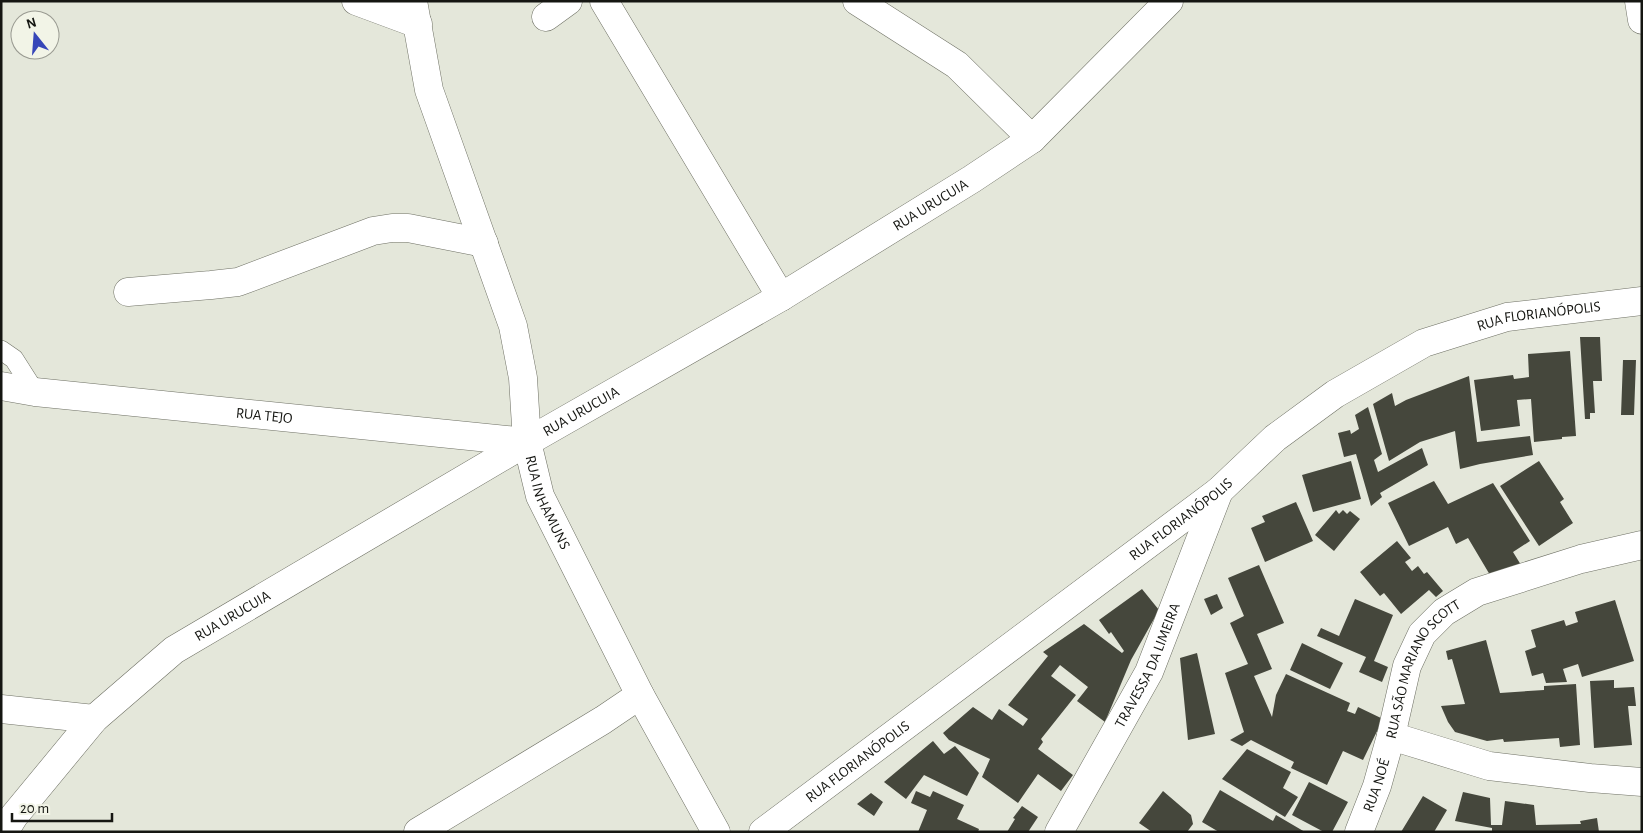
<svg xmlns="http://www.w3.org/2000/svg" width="1643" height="833" font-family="'Alegreya Sans',sans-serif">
	<rect width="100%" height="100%" fill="#e4e7da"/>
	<!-- building -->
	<path fill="#45473c" d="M1580 337H1600L1602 381H1593L1595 413H1590V419H1585Z
		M1570 351 1576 436 1562 437V439L1534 442 1531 399 1517 400 1520 426 1481 431 1474 380 1513 375 1514 379 1529 377 1528 354Z
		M1623 360H1636L1634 415H1621Z
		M1469 376 1477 442 1530 436 1533 455 1480 464 1460 469 1455 431 1420 442 1389 461 1373 404 1392 393 1395 406 1406 400Z
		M1368 407 1382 454 1374 460 1378 472 1422 448 1428 465 1380 493 1382 497 1371 506 1356 454 1344 457 1338 433 1350 430 1351 434 1359 429 1355 415Z
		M1351 461 1361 499 1313 512 1302 475Z
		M1539 461 1564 499 1560 502 1573 523 1539 546 1500 486Z
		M1434 481 1448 504 1493 483 1530 541 1513 552 1521 565 1490 575 1468 538 1456 544 1448 527 1409 546 1388 503Z
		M1296 502 1313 541 1265 562 1251 528 1265 522 1262 516Z
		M1336 510 1339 514 1343 510 1347 514 1350 511 1360 519 1334 551 1315 535Z
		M1397 541 1411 558 1405 562 1412 571 1418 566 1424 574 1427 572 1443 591 1436 597 1429 590 1401 614 1384 593 1380 596 1360 572Z
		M1259 565 1284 623 1257 634 1272 669 1254 676 1272 717 1276 695 1286 674 1350 703 1347 711 1355 714 1358 707 1383 719 1363 760 1343 751 1327 785 1291 768 1294 762 1251 740 1242 746 1230 740 1244 732 1225 673 1248 664 1230 623 1244 616 1228 578Z
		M1142 589 1159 610 1131 660 1105 722 1077 701 1088 687 1060 665 1051 676 1076 695 1041 739 1043 742 1038 749 1073 775 1061 791 1038 774 1018 803 982 777 990 759 949 740 943 733 973 707 992 720 999 709 1023 726 1028 719 1008 705 1048 656 1043 652 1084 624 1122 653 1124 651 1111 632 1109 634 1099 620Z
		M1217 594 1223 608 1211 615 1204 599Z
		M1355 599 1393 615 1374 661 1388 667 1382 682 1359 672 1366 657 1317 636 1321 628 1339 636Z
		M1615 600 1634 661 1582 677 1578 664 1563 669 1567 682 1546 683 1543 673 1532 676 1525 651 1536 647 1531 630 1564 620 1566 626 1578 622 1575 612Z
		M1486 640 1500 693 1544 690V686L1576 684 1580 745 1560 747 1559 738 1504 742 1503 739 1487 741 1455 732 1448 722 1441 706 1465 704 1452 659 1448 660 1446 651Z
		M1302 643 1343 663 1330 689 1290 670Z
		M1197 653 1215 734 1188 740 1180 658Z
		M1614 680V688L1634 687 1636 706H1628L1632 745 1594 748 1590 681Z
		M933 741 944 754 955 746 979 773 967 796 924 775 906 799 884 782Z
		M1247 749 1291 772 1283 788 1298 797 1285 817 1222 779Z
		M1309 782 1348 802 1332 832H1324L1292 815Z
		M1220 790 1273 821 1276 815 1305 832H1219L1202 822Z
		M916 791 930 797 933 791 964 805 957 819 979 829 978 832H918L927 810 911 803Z
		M1163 791 1191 815 1193 824 1187 832H1152L1139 823Z
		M1463 792 1490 798 1491 825H1502L1505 801 1534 805 1536 825 1581 824 1580 821 1597 818 1599 832H1492V828L1455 821Z
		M871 793 883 802 874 816 857 804Z
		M1423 796 1447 810 1434 832H1401Z
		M1022 806 1038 817 1028 832H1007L1015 819 1013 818Z"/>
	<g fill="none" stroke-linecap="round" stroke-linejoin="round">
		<defs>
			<path id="lane" d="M1 350 14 359 35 392"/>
			<g id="street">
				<path d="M356 1 418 24"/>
				<path d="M604 1 781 297"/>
				<path d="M857 1 957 65 1032 139"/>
				<path d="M1639 1 1642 20"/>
				<path d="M546 17 568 1"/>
				<path d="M128 292 211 285 238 282 373 231 392 228H408L484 243"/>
				<path d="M1 709 94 719"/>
				<path d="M1391 736 1489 766 1590 778 1642 782"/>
				<path id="s1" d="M4 832 14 816 94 719 174 650 527 442 523 378 513 326 429 90 413 1"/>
				<path d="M418 832 603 720 640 695"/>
				<path id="s2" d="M1059 832 1149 672 1219 491"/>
				<path id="s3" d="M1359 832 1377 786 1391 736 1407 666 1422 634 1444 612 1477 592 1581 559 1642 545"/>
			</g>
			<g id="secondary">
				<path id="s4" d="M1 386 35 392 527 442"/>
				<path id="s5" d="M527 442 781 297 972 179 1032 139 1169 1"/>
				<path id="s6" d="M527 442 540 496 640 695 716 832"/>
				<path id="s7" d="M763 832 1219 491 1275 438 1335 394 1424 343 1507 317 1642 301"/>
			</g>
		</defs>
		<!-- lane casing -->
		<use href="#lane" stroke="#6e7064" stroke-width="20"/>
		<!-- street casing -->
		<use href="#street" stroke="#6e7064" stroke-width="29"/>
		<!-- secondary casing -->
		<use href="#secondary" stroke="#6e7064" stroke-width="29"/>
		<!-- lane -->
		<use href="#lane" stroke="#fff" stroke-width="19"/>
		<!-- street -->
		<use href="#street" stroke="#fff" stroke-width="28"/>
		<!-- secondary -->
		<use href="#secondary" stroke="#fff" stroke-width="28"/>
	</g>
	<g text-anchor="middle" stroke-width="5" stroke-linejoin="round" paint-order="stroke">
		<!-- street labels -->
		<g font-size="15" fill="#151612" stroke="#f2f4e7">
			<text dy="5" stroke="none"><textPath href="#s5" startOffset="468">RUA URUCUIA</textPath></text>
			<text dy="5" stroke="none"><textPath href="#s7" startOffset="942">RUA FLORIANÓPOLIS</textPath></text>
			<text dy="5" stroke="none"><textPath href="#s5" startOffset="62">RUA URUCUIA</textPath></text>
			<text dy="5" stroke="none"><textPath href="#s4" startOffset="265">RUA TEJO</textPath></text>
			<text dy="5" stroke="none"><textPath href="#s6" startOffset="64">RUA INHAMUNS</textPath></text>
			<text dy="5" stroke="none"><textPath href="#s7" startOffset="522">RUA FLORIANÓPOLIS</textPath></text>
			<text dy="5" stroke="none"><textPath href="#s1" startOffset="318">RUA URUCUIA</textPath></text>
			<text dy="5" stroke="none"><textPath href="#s2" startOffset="189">TRAVESSA DA LIMEIRA</textPath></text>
			<text dy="5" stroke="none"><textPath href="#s3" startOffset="178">RUA SÃO MARIANO SCOTT</textPath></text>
			<text dy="5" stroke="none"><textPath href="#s7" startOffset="118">RUA FLORIANÓPOLIS</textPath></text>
			<text dy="5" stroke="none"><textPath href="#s3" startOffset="50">RUA NOÉ</textPath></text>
		</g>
	</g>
	<!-- border -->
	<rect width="1643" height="833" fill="none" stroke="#151612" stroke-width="5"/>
	<!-- north arrow -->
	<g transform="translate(35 35) rotate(343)"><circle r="24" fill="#f2f4e7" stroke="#9a9b92"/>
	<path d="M0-4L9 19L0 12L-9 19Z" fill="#3746b8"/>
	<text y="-8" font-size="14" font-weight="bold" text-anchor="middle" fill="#151612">N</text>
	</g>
	<!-- scale -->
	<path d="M12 813v8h100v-8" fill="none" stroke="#151612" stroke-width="2.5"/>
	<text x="20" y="813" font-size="15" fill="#151612" stroke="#f2f4e7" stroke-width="4" paint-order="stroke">20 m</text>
</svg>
